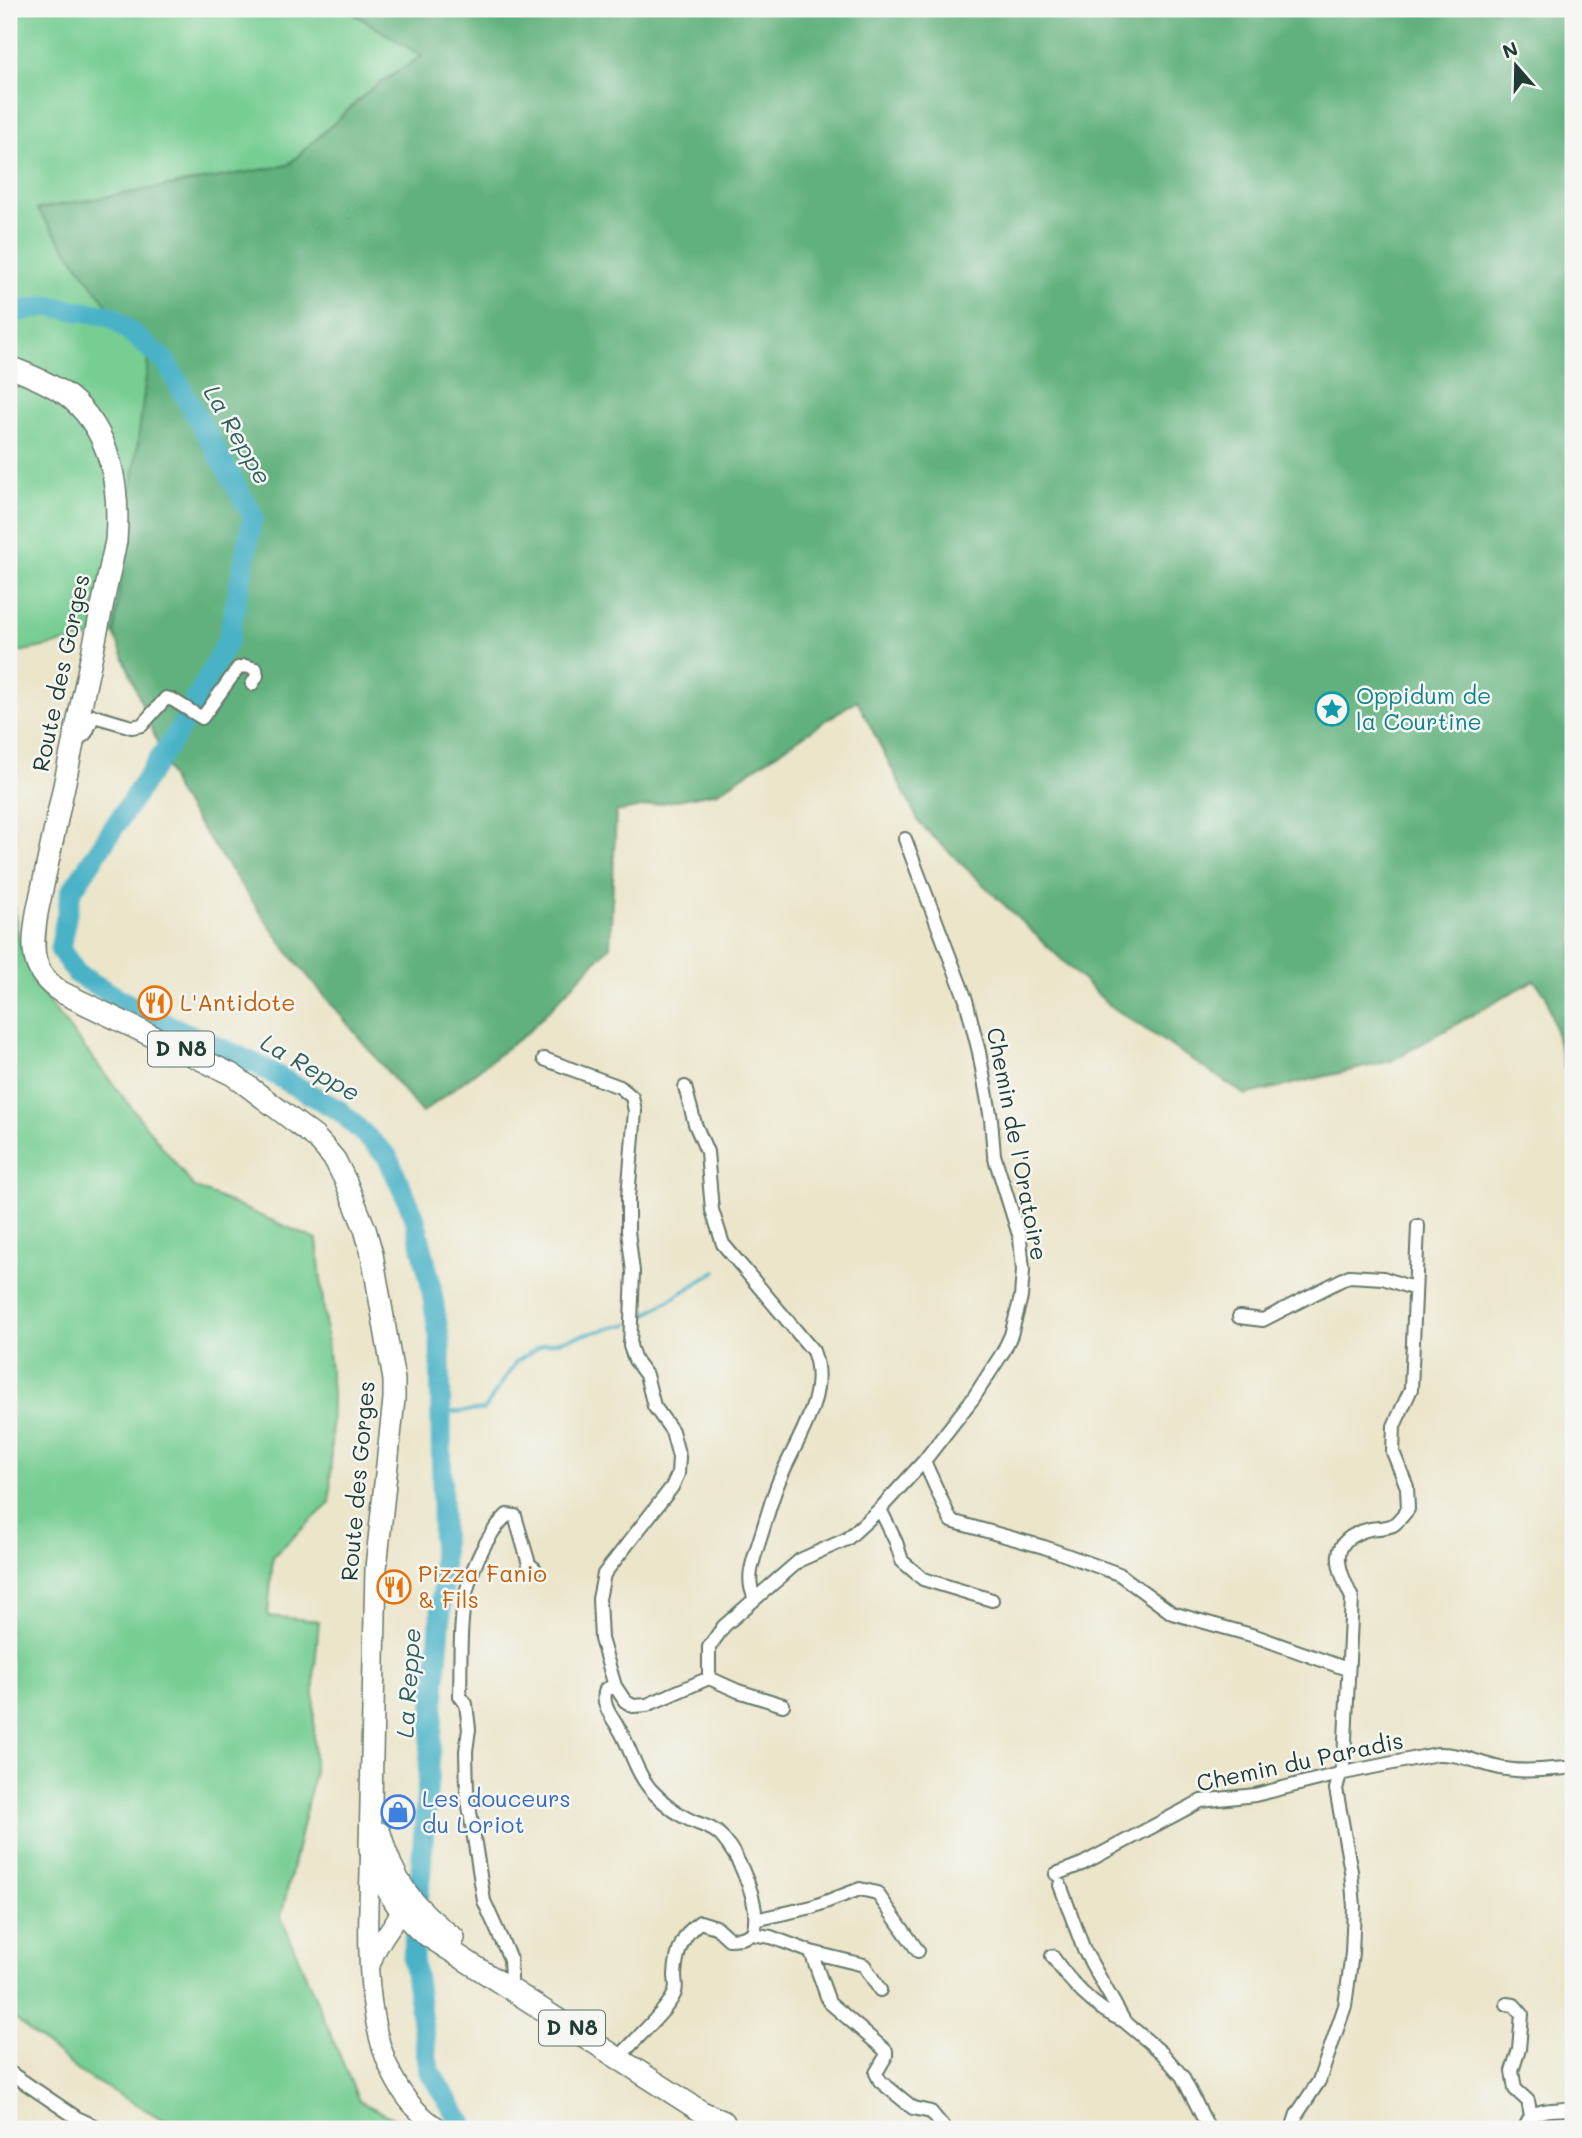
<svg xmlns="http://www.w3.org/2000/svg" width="1582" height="2138" font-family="Mali,sans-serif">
	<rect width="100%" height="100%" fill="#f6f6f2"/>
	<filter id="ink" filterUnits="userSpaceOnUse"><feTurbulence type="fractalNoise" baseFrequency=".0143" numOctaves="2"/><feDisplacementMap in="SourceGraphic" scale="14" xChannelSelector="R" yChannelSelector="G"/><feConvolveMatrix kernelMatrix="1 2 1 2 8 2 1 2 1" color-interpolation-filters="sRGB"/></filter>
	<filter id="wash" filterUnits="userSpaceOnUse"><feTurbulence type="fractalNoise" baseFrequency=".00686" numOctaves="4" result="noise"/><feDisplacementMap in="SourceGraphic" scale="28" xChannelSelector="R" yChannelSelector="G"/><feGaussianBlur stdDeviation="1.57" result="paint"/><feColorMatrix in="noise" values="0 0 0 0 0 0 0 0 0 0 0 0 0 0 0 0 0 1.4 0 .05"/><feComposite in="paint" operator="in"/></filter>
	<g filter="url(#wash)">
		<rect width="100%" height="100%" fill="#ebe5ca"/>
		<!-- green -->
		<path fill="#77ce93" stroke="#4b8664" stroke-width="2" d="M21 9H346L422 56 371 89 288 165 38 209 148 361 114 633 13 653 9 763V20Z
			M9 880 19 939 35 985 194 1187 317 1240 332 1392 330 1503 273 1556 268 1616 319 1621 314 1677V1775L281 1917 359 2101 415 2129H180L82 2074 9 2014Z"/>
		<!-- forest -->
		<path fill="#61b17d" stroke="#407758" stroke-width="2" d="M346 9H1573V1100L1546 995 1534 980 1391 1061 1245 1095 1109 1005 920 824 857 700 718 792 616 812 610 946 528 1032 422 1113 287 951 177 793 114 633 148 361 37 209 288 165 371 89 422 56Z"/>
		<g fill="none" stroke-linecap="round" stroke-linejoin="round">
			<!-- stream -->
			<path stroke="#49b2c7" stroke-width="3.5" d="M635 1322 716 1271
				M441 1413 484 1410 516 1362 542 1345 628 1324"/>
			<!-- river -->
			<path stroke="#49b2c7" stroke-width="21" d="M9 313 48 306 111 316 166 362 253 516 229 638 184 722 71 892 60 949 77 974 151 1017 258 1065 340 1111 387 1156 414 1215 430 1281 440 1343 443 1586 419 1895
				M414 1940 413 1959 429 2071 466 2129"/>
		</g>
	</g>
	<g filter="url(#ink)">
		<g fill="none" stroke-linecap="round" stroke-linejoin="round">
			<defs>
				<path id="minor" d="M74 740C91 734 85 730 94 716L132 727 142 725 166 698 173 700 202 718 238 668 245 666 256 669 257 676 252 684
					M544 1059 620 1087 632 1097 635 1111 628 1197V1231L633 1272 630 1346 635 1360 646 1375 654 1406 672 1431 679 1457 678 1474 672 1487 604 1574 599 1599 601 1639 615 1686 625 1701 633 1706 647 1705 709 1678V1647L724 1626 800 1560 847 1539 880 1509 924 1461 974 1397 1003 1352 1011 1335 1021 1297 1023 1270 1020 1238 994 1155 991 1119 979 1052 966 1000 905 839
					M685 1087 695 1124 707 1152 712 1210 723 1244 813 1351C831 1398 793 1443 777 1486 770 1504 765 1524 759 1542 753 1561 745 1580 755 1598
					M1239 1317 1263 1320 1349 1276 1383 1278 1415 1289
					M924 1461 951 1521 1044 1547 1119 1574 1172 1613 1255 1636 1347 1669
					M880 1509 896 1542 902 1561 923 1579 992 1600
					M709 1678 738 1691 783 1705
					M615 1686 606 1689C600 1705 613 1718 621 1732 632 1752 637 1776 654 1793 664 1803 675 1813 688 1819 699 1825 712 1826 721 1836 739 1856 764 1908 752 1934L742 1938 729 1939 716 1927 700 1922C682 1934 676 1954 675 1975 675 1981 677 1986 675 1992 671 2006 636 2039 625 2051
					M1056 1874 1082 1864 1201 1801 1255 1795 1339 1774 1437 1754C1458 1753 1476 1762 1496 1767 1519 1773 1543 1770 1566 1768
					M1060 1885 1084 1950 1124 2021 1162 2053 1182 2076 1209 2129
					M755 1920 812 1907 860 1889 877 1893 918 1951
					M752 1934 771 1937 811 1952 864 1965 880 1990
					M811 1952 829 2002 886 2051V2056L876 2073 880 2081 913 2108 931 2112 945 2129
					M1052 1956C1071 1983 1093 2008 1124 2021
					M511 1978 510 1959 484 1901 467 1793 466 1751 469 1729 466 1704 460 1696C461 1666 459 1633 464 1603 469 1574 485 1536 507 1515L515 1516 529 1564 535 1569
					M1507 2004 1514 2005 1522 2014 1519 2049 1512 2071 1515 2089 1528 2101 1531 2116 1524 2129
					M9 2072 77 2118 101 2129
					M1531 2116C1545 2107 1559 2112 1573 2107
					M1292 2129 1297 2114 1319 2081 1345 2006 1352 1953 1354 1907 1351 1871 1336 1789 1344 1760 1352 1598C1337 1566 1326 1540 1370 1529 1377 1528 1387 1528 1393 1525 1398 1522 1404 1514 1408 1509L1407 1487 1393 1452 1394 1426 1411 1389 1418 1226"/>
				<path id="secondary" d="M370 1855C368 1940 355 2079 441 2129
					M372 1962C379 1936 399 1923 404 1901"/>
				<path id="primary" d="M9 367C28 374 51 384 68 396 112 431 120 489 116 541L37 913C32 947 29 971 61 992L233 1075 315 1137 325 1148 335 1160 346 1182 365 1229 372 1254 394 1380V1399L376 1568 370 1849C380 1882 395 1908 420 1931L702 2112 724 2122
					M380 1833C393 1882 414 1909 454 1938"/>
			</defs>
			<!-- minor casing -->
			<use href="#minor" stroke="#667868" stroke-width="16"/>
			<!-- secondary casing -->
			<use href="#secondary" stroke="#667868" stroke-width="21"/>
			<!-- primary casing -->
			<use href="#primary" stroke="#667868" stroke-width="24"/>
			<!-- minor -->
			<use href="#minor" stroke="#fff" stroke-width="12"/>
			<!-- secondary -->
			<use href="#secondary" stroke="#fff" stroke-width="18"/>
			<!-- primary -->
			<use href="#primary" stroke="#fff" stroke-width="21"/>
		</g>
	</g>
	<!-- icons -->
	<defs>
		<symbol id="sight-ring" viewBox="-11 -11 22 22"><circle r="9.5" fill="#f6f6f2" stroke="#0f9aa8" stroke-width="1.5"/><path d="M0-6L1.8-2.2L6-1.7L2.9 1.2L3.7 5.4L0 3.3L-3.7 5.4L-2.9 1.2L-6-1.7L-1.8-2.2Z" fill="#0f9aa8"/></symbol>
		<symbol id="restaurant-ring" viewBox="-11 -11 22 22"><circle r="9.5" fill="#f6f6f2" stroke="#e8710a" stroke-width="1.5"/><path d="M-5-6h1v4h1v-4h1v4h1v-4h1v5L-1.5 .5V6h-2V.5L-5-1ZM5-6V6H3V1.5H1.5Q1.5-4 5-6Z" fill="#e8710a"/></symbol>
		<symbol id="shop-ring" viewBox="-11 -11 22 22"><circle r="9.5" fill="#f6f6f2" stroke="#3f7fe0" stroke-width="1.5"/><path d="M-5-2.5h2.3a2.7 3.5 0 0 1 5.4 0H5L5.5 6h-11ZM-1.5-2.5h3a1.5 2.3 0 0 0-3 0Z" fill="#3f7fe0"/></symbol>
	</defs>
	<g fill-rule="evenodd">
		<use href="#sight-ring" x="1313" y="690" width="38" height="38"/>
		<use href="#restaurant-ring" x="136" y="984" width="38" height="38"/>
		<use href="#restaurant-ring" x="375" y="1568" width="38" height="38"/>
		<use href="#shop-ring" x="379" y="1793" width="38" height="38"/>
	</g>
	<g text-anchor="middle" stroke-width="5" stroke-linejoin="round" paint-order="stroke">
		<!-- shield labels -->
		<g fill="#f6f6f2" stroke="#60746d" stroke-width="2">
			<rect x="148" y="1031.5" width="66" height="35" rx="5"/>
			<rect x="539" y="2010.5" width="66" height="35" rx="5"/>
		</g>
		<g font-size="21" font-weight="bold" fill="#1f3d34">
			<text x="181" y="1056">D N8</text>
			<text x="572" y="2035">D N8</text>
		</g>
		<!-- street labels -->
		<g font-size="23" fill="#1f3d34" stroke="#f6f6f2">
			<text transform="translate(61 673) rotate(-78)" y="8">Route des Gorges</text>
			<text transform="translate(1017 1144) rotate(79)" y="8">Chemin de l'Oratoire</text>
			<text transform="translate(358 1481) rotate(-85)" y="8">Route des Gorges</text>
			<text transform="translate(1300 1762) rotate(-12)" y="8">Chemin du Paradis</text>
		</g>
		<!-- culture labels -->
		<g font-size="23" fill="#0d838f" stroke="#f6f6f2" text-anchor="start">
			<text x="1356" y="704">Oppidum de<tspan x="1356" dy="26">la Courtine</tspan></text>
		</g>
		<!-- food labels -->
		<g font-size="23" fill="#c56008" stroke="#f6f6f2" text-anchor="start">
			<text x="180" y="1011">L'Antidote</text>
			<text x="418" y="1582">Pizza Fanio<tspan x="418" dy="26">&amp; Fils</tspan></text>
		</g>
		<!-- shop labels -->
		<g font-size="23" fill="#366cbe" stroke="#f6f6f2" text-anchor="start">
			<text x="422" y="1807">Les douceurs<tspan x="422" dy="26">du Loriot</tspan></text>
		</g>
		<!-- water labels -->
		<g font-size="24" font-style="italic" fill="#2c6060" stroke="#f6f6f2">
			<text transform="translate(237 435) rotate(60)" y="8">La Reppe</text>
			<text transform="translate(310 1068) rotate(30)" y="8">La Reppe</text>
			<text transform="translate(409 1683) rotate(-86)" y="8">La Reppe</text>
		</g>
	</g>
	<!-- margin -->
	<rect width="1582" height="2138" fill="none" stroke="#f6f6f2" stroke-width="35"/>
	<!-- north arrow -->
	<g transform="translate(1516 66) rotate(340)" stroke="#f6f6f2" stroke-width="5" paint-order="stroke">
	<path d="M0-5L12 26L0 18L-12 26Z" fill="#1f3d34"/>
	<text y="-10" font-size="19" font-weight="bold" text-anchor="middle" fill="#1f3d34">N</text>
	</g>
</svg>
